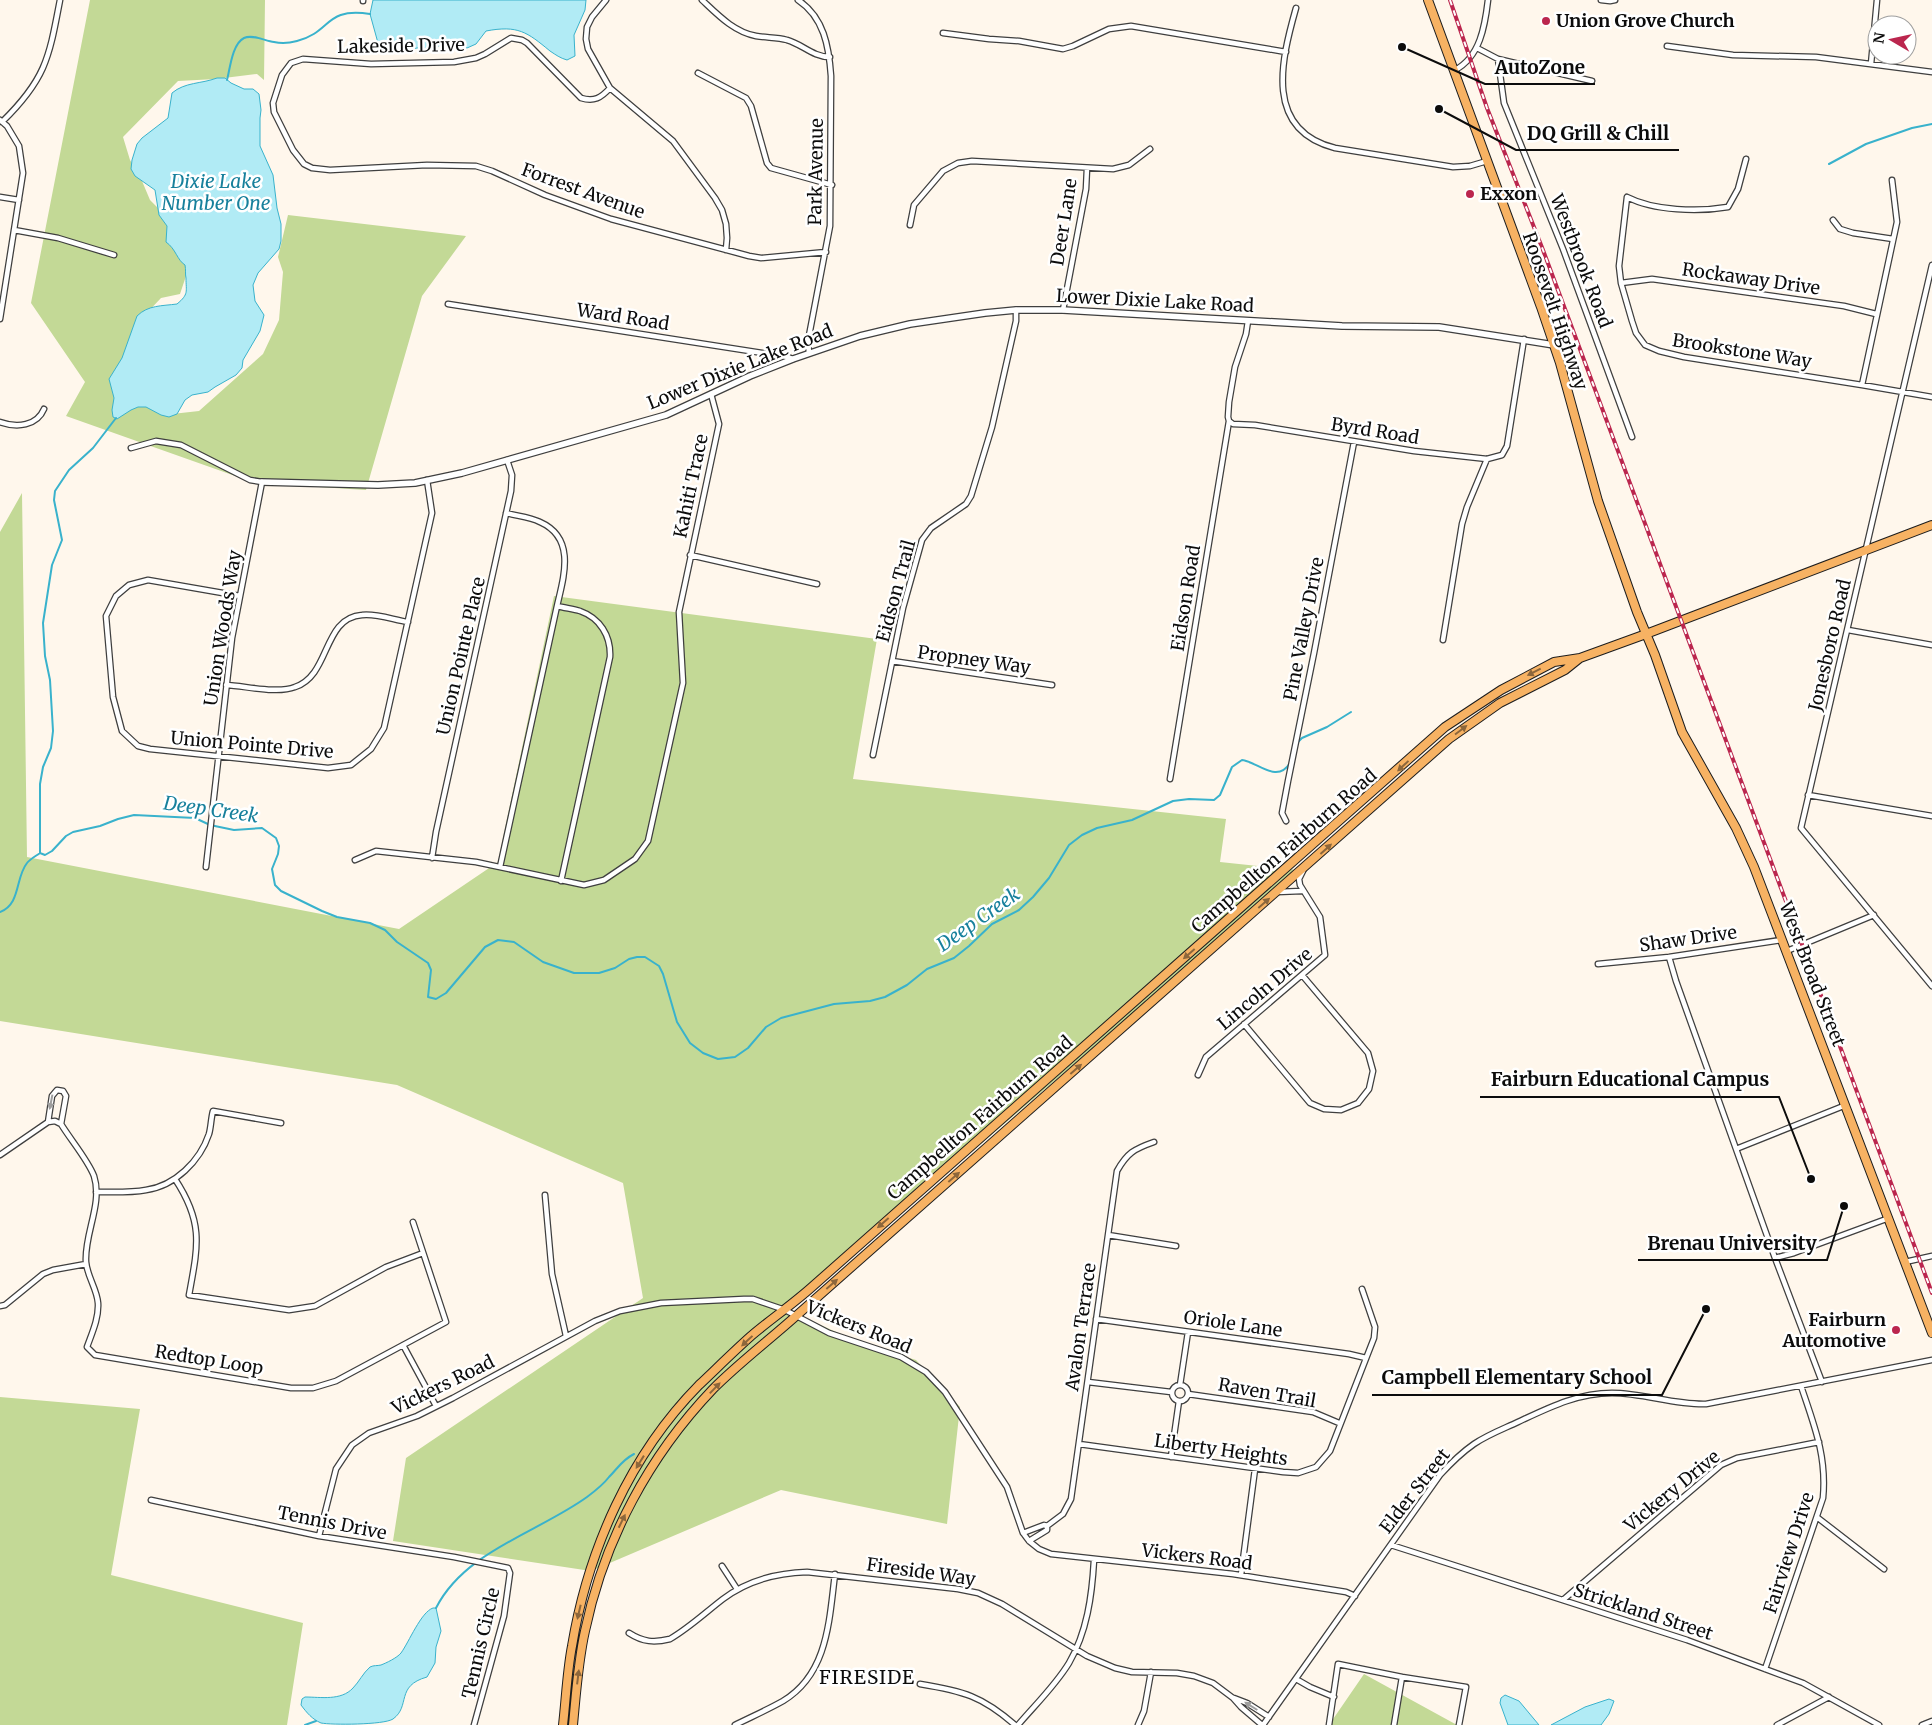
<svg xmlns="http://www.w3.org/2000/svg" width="1932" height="1725" font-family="Merriweather,serif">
	<rect width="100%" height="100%" fill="#fff7ec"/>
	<!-- forest -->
	<path fill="#c3d996" d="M90 0H265L264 80 257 74 216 79 178 81 123 137 130 160 142 181 150 200 163 213 186 254 187 273 180 294 161 298 143 317 172 414 199 411 263 354 279 320 283 272 278 257 288 215 466 236 422 296 366 490 255 483 66 416 85 382 31 303Z
		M22 493 27 857 399 929 498 862 554 596 877 639 853 779 1226 819 1220 862 1297 870 1220 939 787 1310 863 1344 916 1360 960 1407 947 1524 781 1490 591 1571 393 1541 406 1458 643 1298 623 1183 397 1085 0 1021V532Z
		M0 1397 140 1409 111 1575 303 1623 287 1725H0Z
		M1364 1674 1457 1725H1329Z"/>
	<!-- water -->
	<path fill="#b1ebf5" stroke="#39b2cc" d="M373 0H586L585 10 574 35 575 56 567 60C560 58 556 55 550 51 527 32 518 25 486 31L476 44 467 48 442 45 426 49 423 47 399 51 378 43 370 14Z
		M217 78H225L231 83 244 89H253L259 94 261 110 260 118V146L273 175 277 208 281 224V241L279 249 258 273 253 285 255 301 264 315 260 331 243 360 242 368 236 375 215 387 208 392 192 395 185 400 177 414 169 417 161 415 146 407H138L131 410 117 419 113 417 112 410 114 398 109 379 122 358 137 316C148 305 162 306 177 304 189 294 186 292 186 278 185 274 186 270 185 265 177 260 176 249 166 242L167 226 159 215 155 190 135 176 131 169 132 160 137 144 142 138 168 118 172 93C185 82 201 84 217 78Z
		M433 1608H436L441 1631 436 1647 435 1663 427 1677C395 1686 411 1706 393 1719 384 1725 331 1725 321 1723 312 1719 307 1713 301 1705L302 1699 305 1697C321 1697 341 1701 353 1688 359 1682 363 1673 370 1667 374 1665 377 1666 381 1665 386 1663 397 1658 401 1653 409 1642 421 1612 433 1608Z
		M1505 1695 1519 1701 1539 1725H1508L1500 1703 1501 1698Z
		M1609 1699 1614 1701 1609 1714 1601 1725H1551L1585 1707Z"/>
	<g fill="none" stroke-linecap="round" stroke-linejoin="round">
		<!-- stream -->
		<path stroke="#39b2cc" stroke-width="2" d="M227 80C230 69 232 44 244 38 253 34 265 41 274 42 282 44 290 43 297 41 332 32 324 7 370 14
			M1829 164 1866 144 1912 128 1932 124
			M1297 743 1302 738 1327 727 1351 712
			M40 853V784L43 767 51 748 53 731 50 680 45 656 43 623 52 565 62 540 54 500 55 491 69 470 93 448 116 418
			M0 912C21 904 15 878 27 863 30 859 36 856 40 853L45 855 52 851 66 836 73 832 100 826 118 819 134 815 195 818 210 825 234 830 262 828 276 838 279 846 278 854 272 869 275 885 281 891 322 911 337 917 370 923 385 930 397 942 428 963 431 970 428 997 436 999 446 993 485 947 498 940 514 942 543 962 574 973H599L615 968 629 959 637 957H645L659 966 663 974 677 1022 690 1043 703 1053 718 1059 735 1057 748 1048 766 1027 781 1018 834 1004 870 1001 885 997 907 985 927 969 954 958 969 946 992 924 1019 910 1033 897 1049 878 1069 845 1082 835 1097 828 1132 820 1173 801 1189 799 1214 800 1220 795 1232 767 1242 760C1258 762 1277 784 1290 763
			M436 1608C465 1551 537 1533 587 1497 595 1491 603 1485 609 1477 618 1468 622 1460 634 1454
			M305 1725 316 1721"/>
		<defs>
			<path id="minor" d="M363 0V1
				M606 0 592 17 587 27 586 39 588 49 610 88 673 141 715 198 722 210 726 224 727 238 726 250
				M702 0C718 15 734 32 756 36 766 38 777 37 787 40 802 44 813 57 830 57
				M798 0C824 17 829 47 831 76L830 226 808 341 809 353
				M1601 0 1610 1 1615 0
				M1296 8C1281 61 1264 130 1335 148L1453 167 1470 166 1487 161
				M943 33 989 39 1019 41 1063 49 1073 46 1109 29 1131 26 1286 52
				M1667 46 1733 55 1816 57 1932 72
				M1477 48 1498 59 1592 81
				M1498 59 1504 103 1563 249 1632 437
				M1871 64 1877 0
				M1455 70C1480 57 1485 26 1488 0
				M698 73 746 98 751 106 767 163 771 168 832 185
				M610 88C601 98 594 102 581 98L527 43 522 40 511 38 485 54 476 58 454 62 371 64 303 59 291 63 282 75 273 103 274 112 293 150 304 164 312 168 330 170 427 165 476 166 492 171 545 195 611 219 749 256 761 258 826 252
				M0 120 7 126 19 146 23 173 0 319
				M2 122C46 79 49 58 60 0
				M1746 159 1738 189 1728 207C1699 212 1654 211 1627 197L1619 266 1621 283 1632 321 1636 333 1645 345 1659 351 1684 357 1862 385 1932 397
				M0 197 19 200
				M1833 220 1840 229 1853 233 1893 239
				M910 225 914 205 943 171 958 163 972 161 1113 169 1129 165 1150 149
				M14 230 58 238 114 255
				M1932 265 1801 828 1932 986
				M1621 283 1652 279 1844 306 1876 314
				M448 304 788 357 793 359
				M1063 310 1086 189 1087 168
				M1248 321 1246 334 1235 367 1229 402 1228 417 1229 421 1233 424 1255 425 1414 451 1487 459 1502 455 1507 446 1524 339
				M1862 385 1897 222 1892 180
				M0 422C17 428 37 426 44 409
				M131 448 156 441 181 445 250 480 262 482 232 638 206 867
				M506 513C517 516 530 517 540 522 576 538 564 576 557 606 565 608 573 609 580 611 600 618 611 636 610 657L561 881
				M690 555 817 584
				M240 596 148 580 129 585 116 596 106 616 113 697 122 731 138 746 150 749 328 768 351 765 371 749 384 728 432 513 427 480
				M1848 630 1932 645
				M1443 640 1462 524 1467 507 1487 459
				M892 661 1052 685
				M226 685C246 686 277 694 295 687 331 675 322 618 362 615 376 613 394 620 408 622
				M873 755 903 608 922 540 931 528 966 504 971 496 992 427 1016 321V310
				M1170 779 1229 421
				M1808 795 1932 816
				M1286 821 1282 813 1288 781 1314 653 1354 442
				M432 858 436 832 511 491 512 475 507 460
				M355 860 376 851 476 862 584 885 604 880 635 859 648 841 683 683 679 612 719 424 711 394
				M500 867 557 606
				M1277 892 1302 891
				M1787 951 1874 915
				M1669 957 1676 981 1775 1258 1822 1382
				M1598 964 1669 957 1781 940
				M1244 1024 1310 1103 1324 1109 1341 1110 1358 1103 1369 1089 1373 1071 1368 1053 1302 975
				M1198 1075 1206 1057 1325 955 1320 917 1300 885 1299 879 1303 871
				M48 1122 52 1096 57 1090 63 1091 66 1096 61 1124
				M1736 1149 1846 1105
				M0 1155 48 1122 55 1121 61 1124C70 1139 88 1160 94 1176 103 1204 84 1234 86 1262 87 1276 97 1289 98 1303 99 1318 92 1333 87 1347L95 1355 291 1388H313L336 1381 446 1322 413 1222
				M175 1179C204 1223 198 1246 189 1295L289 1310 315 1306 386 1267 423 1253
				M96 1192C112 1192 130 1193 146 1190 175 1186 200 1161 209 1134 211 1127 211 1118 213 1111L281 1123
				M545 1195 552 1274 566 1336
				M1108 1235 1176 1246
				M1775 1258 1794 1253 1889 1218
				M1905 1262 1932 1256
				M0 1306 5 1305 43 1274 53 1270 86 1264
				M1096 1319 1349 1354 1366 1358
				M403 1345 436 1406
				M1088 1382 1171 1392
				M1172 1393a8 8 0 1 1 16 0a8 8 0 1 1-16 0Z
				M1180 1385 1188 1332
				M1188 1394 1313 1412 1339 1423
				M1079 1444 1283 1472 1298 1473 1316 1467 1330 1451 1374 1338 1375 1327 1362 1289
				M1171 1457 1179 1401
				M151 1500 319 1536 454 1557 508 1568 510 1573 504 1616 474 1725
				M1818 1518 1884 1569
				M1023 1533 1044 1525 1047 1526
				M319 1536 336 1469 352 1445 369 1433 417 1416 453 1398 595 1321 620 1311 661 1303 744 1299H753L785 1310 829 1333 901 1357 926 1372 945 1392 1007 1487 1023 1533 1029 1541 1039 1549 1051 1554 1233 1574 1346 1592 1355 1596
				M1029 1541 1047 1530V1526L1063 1514 1071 1499 1117 1171C1127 1153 1134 1149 1154 1142
				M1391 1545 1687 1640 1765 1669 1803 1683 1879 1725
				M722 1566 737 1589
				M1241 1575 1255 1469
				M1563 1600 1721 1465 1737 1458 1819 1442
				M629 1633C643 1642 654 1643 670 1639 689 1628 706 1612 723 1599 748 1580 776 1573 807 1572L958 1589 978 1593 1002 1604 1087 1656 1115 1668 1132 1672 1177 1673 1194 1676 1213 1683 1233 1698 1241 1707 1262 1725
				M1765 1669 1823 1498C1827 1456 1814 1425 1801 1386
				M1402 1677 1466 1687 1459 1725
				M1296 1679 1310 1687 1334 1697
				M920 1684C963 1691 982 1696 1015 1725
				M1234 1698 1247 1703 1269 1717
				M735 1725C751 1717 767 1710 783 1701 828 1674 829 1621 835 1574
				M1018 1725C1035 1705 1055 1686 1069 1663 1087 1632 1092 1596 1094 1560
				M1138 1725 1144 1711 1151 1672
				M1263 1725 1440 1475C1450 1464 1461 1453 1474 1444 1487 1435 1503 1429 1518 1422 1548 1408 1577 1393 1612 1393 1644 1393 1674 1405 1706 1404L1932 1360
				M1329 1725 1338 1664 1402 1677 1394 1725
				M1777 1725 1829 1697
				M1922 1725 1932 1721"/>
			<path id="tertiary" d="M262 482 378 485 415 483 462 473 666 415 750 376 793 359 860 336 910 324 985 313 1016 310H1063L1342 326 1439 327 1554 345"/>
			<path id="primary" d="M1428 0 1541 307 1560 363 1598 501 1637 612 1655 655 1682 732 1736 828 1754 867 1932 1333
				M563 1725C566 1699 567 1672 572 1646 588 1550 630 1455 699 1385 716 1369 733 1352 751 1336 771 1319 793 1304 813 1286L1445 727 1501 690 1554 662 1580 658 1646 634 1932 525
				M573 1725C576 1694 578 1662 585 1631 604 1540 649 1456 713 1389 739 1363 768 1341 796 1316L1449 739 1500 703 1565 670 1580 658"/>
		</defs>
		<!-- minor casing -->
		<use href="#minor" stroke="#3f3f3f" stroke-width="7"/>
		<!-- tertiary casing -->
		<use href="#tertiary" stroke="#3f3f3f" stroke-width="8"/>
		<!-- primary casing -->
		<use href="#primary" stroke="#1d1d1d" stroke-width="10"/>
		<!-- minor -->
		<use href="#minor" stroke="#fff" stroke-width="4.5"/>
		<!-- tertiary -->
		<use href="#tertiary" stroke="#fff" stroke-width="5.5"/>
		<!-- primary -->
		<use href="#primary" stroke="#f7b263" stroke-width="8"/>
		<defs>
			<path id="rail" d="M1450 0 1487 108 1543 250 1932 1293"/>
		</defs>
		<!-- rail casing -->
		<use href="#rail" stroke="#bb264e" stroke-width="4"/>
		<!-- rail -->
		<use href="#rail" stroke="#fff" stroke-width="2" stroke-dasharray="5.5" stroke-linecap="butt"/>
	</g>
	<!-- one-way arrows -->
	<defs><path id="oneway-solid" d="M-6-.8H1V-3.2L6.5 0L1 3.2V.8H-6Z" transform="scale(1.25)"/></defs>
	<g fill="#8d673c">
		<use href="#oneway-solid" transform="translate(1534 672) rotate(153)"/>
		<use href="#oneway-solid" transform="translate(1461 730) rotate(-37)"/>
		<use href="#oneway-solid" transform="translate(1403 766) rotate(137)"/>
		<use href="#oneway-solid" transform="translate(1326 849) rotate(-42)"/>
		<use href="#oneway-solid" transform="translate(1264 903) rotate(-41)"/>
		<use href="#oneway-solid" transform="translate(1189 954) rotate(139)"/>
		<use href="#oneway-solid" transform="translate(1076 1069) rotate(-41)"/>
		<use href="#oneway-solid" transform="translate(954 1177) rotate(-41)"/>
		<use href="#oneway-solid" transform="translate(883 1223) rotate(139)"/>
		<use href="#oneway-solid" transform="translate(832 1284) rotate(-41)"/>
		<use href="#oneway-solid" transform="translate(747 1341) rotate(137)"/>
		<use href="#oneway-solid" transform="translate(715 1388) rotate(-46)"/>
		<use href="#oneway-solid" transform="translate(640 1462) rotate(122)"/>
		<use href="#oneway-solid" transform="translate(622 1521) rotate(-64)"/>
		<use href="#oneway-solid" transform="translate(579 1612) rotate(103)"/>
		<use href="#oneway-solid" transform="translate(578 1677) rotate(-83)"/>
	</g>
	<g fill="#9e9e9e">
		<use href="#oneway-solid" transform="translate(51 1102) rotate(101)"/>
		<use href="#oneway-solid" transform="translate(1251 1706) rotate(-148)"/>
	</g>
	<!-- markers -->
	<g fill="#bb264e" stroke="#fff" stroke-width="2">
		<circle cx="1546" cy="21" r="5"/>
		<circle cx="1470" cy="194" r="5"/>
		<circle cx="1896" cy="1330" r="5"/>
	</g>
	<g text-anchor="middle" stroke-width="5" stroke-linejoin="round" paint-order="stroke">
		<!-- poi labels -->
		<g font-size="18" font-weight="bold" fill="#0c0c0c" stroke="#fff" text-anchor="start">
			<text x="1556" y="27">Union Grove Church</text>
			<text x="1480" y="200">Exxon</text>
			<text x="1886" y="1326" text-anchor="end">Fairburn<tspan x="1886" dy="21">Automotive</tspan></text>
		</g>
		<!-- street labels -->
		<g font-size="18" fill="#0c0c0c" stroke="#fff">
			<text transform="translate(401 46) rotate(-1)" y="6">Lakeside Drive</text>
			<text transform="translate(816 172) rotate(-89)" y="6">Park Avenue</text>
			<text transform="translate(583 191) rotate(20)" y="6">Forrest Avenue</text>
			<text transform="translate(1064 222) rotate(-81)" y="6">Deer Lane</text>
			<text transform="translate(1581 261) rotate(69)" y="6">Westbrook Road</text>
			<text transform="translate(1751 279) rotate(8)" y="6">Rockaway Drive</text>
			<text transform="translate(1155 301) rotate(3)" y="6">Lower Dixie Lake Road</text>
			<text transform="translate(1555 311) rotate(71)" y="6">Roosevelt Highway</text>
			<text transform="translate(623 317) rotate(9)" y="6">Ward Road</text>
			<text transform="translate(1742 351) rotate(9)" y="6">Brookstone Way</text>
			<text transform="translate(740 367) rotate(-22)" y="6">Lower Dixie Lake Road</text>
			<text transform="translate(1375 431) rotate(9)" y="6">Byrd Road</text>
			<text transform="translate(691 486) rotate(-78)" y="6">Kahiti Trace</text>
			<text transform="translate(896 591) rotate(-75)" y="6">Eidson Trail</text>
			<text transform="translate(1186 598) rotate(-81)" y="6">Eidson Road</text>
			<text transform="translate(223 628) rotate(-81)" y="6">Union Woods Way</text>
			<text transform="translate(1304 629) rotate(-79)" y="6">Pine Valley Drive</text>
			<text transform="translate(1830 645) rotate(-77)" y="6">Jonesboro Road</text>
			<text transform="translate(461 656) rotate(-77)" y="6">Union Pointe Place</text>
			<text transform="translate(974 660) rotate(8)" y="6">Propney Way</text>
			<text transform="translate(252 745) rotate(5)" y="6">Union Pointe Drive</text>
			<text transform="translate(1284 851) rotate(-41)" y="6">Campbellton Fairburn Road</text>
			<text transform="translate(1688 939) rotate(-8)" y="6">Shaw Drive</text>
			<text transform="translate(1812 974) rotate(69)" y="6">West Broad Street</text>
			<text transform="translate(1265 989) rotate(-40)" y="6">Lincoln Drive</text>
			<text transform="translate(980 1118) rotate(-41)" y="6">Campbellton Fairburn Road</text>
			<text transform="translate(1233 1324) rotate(8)" y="6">Oriole Lane</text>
			<text transform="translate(859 1327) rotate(22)" y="6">Vickers Road</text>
			<text transform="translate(1081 1327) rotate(-82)" y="6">Avalon Terrace</text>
			<text transform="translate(209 1360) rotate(9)" y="6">Redtop Loop</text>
			<text transform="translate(443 1385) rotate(-26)" y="6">Vickers Road</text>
			<text transform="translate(1267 1393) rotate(10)" y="6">Raven Trail</text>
			<text transform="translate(1221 1450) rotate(8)" y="6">Liberty Heights</text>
			<text transform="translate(1415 1491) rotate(-52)" y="6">Elder Street</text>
			<text transform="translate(1672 1491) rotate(-39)" y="6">Vickery Drive</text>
			<text transform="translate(332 1523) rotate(11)" y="6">Tennis Drive</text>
			<text transform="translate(1789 1553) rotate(-72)" y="6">Fairview Drive</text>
			<text transform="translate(1197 1557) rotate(7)" y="6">Vickers Road</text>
			<text transform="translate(921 1572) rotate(8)" y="6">Fireside Way</text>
			<text transform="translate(1643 1612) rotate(18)" y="6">Strickland Street</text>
			<text transform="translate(481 1643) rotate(-77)" y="6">Tennis Circle</text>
		</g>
		<!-- water labels -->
		<g font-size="19" font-style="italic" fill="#17809c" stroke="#fff">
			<text x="216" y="188">Dixie Lake<tspan x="216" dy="22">Number One</tspan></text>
			<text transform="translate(211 809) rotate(8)" y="7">Deep Creek</text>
			<text transform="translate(978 919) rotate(-35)" y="7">Deep Creek</text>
		</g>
		<!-- neighbourhood labels -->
		<g font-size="19" letter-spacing="1" fill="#0c0c0c" stroke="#fff">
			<text x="867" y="1684">FIRESIDE</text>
		</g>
	</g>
	<!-- callouts -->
	<path fill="none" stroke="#0c0c0c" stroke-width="2" d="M1402 47L1485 84H1595M1439 109L1516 150H1679M1811 1179L1779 1097H1480M1844 1206L1827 1260H1638M1706 1309L1662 1395H1372"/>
	<g fill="#0c0c0c" stroke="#fff" stroke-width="2">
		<circle cx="1402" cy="47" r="5"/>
		<circle cx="1439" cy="109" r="5"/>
		<circle cx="1811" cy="1179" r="5"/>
		<circle cx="1844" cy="1206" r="5"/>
		<circle cx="1706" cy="1309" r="5"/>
	</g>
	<g font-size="19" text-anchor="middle" font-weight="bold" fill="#0c0c0c" stroke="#fff" stroke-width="5" stroke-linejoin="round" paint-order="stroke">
		<text x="1540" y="74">AutoZone</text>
		<text x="1598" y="140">DQ Grill &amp; Chill</text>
		<text x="1630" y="1086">Fairburn Educational Campus</text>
		<text x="1732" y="1250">Brenau University</text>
		<text x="1517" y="1384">Campbell Elementary School</text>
	</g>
	<!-- north arrow -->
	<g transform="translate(1892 40) rotate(279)"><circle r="24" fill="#ffffff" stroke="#9e9e9e"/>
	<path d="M0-4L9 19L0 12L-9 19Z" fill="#bb264e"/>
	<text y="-8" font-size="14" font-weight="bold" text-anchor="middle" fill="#0c0c0c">N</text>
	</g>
</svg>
